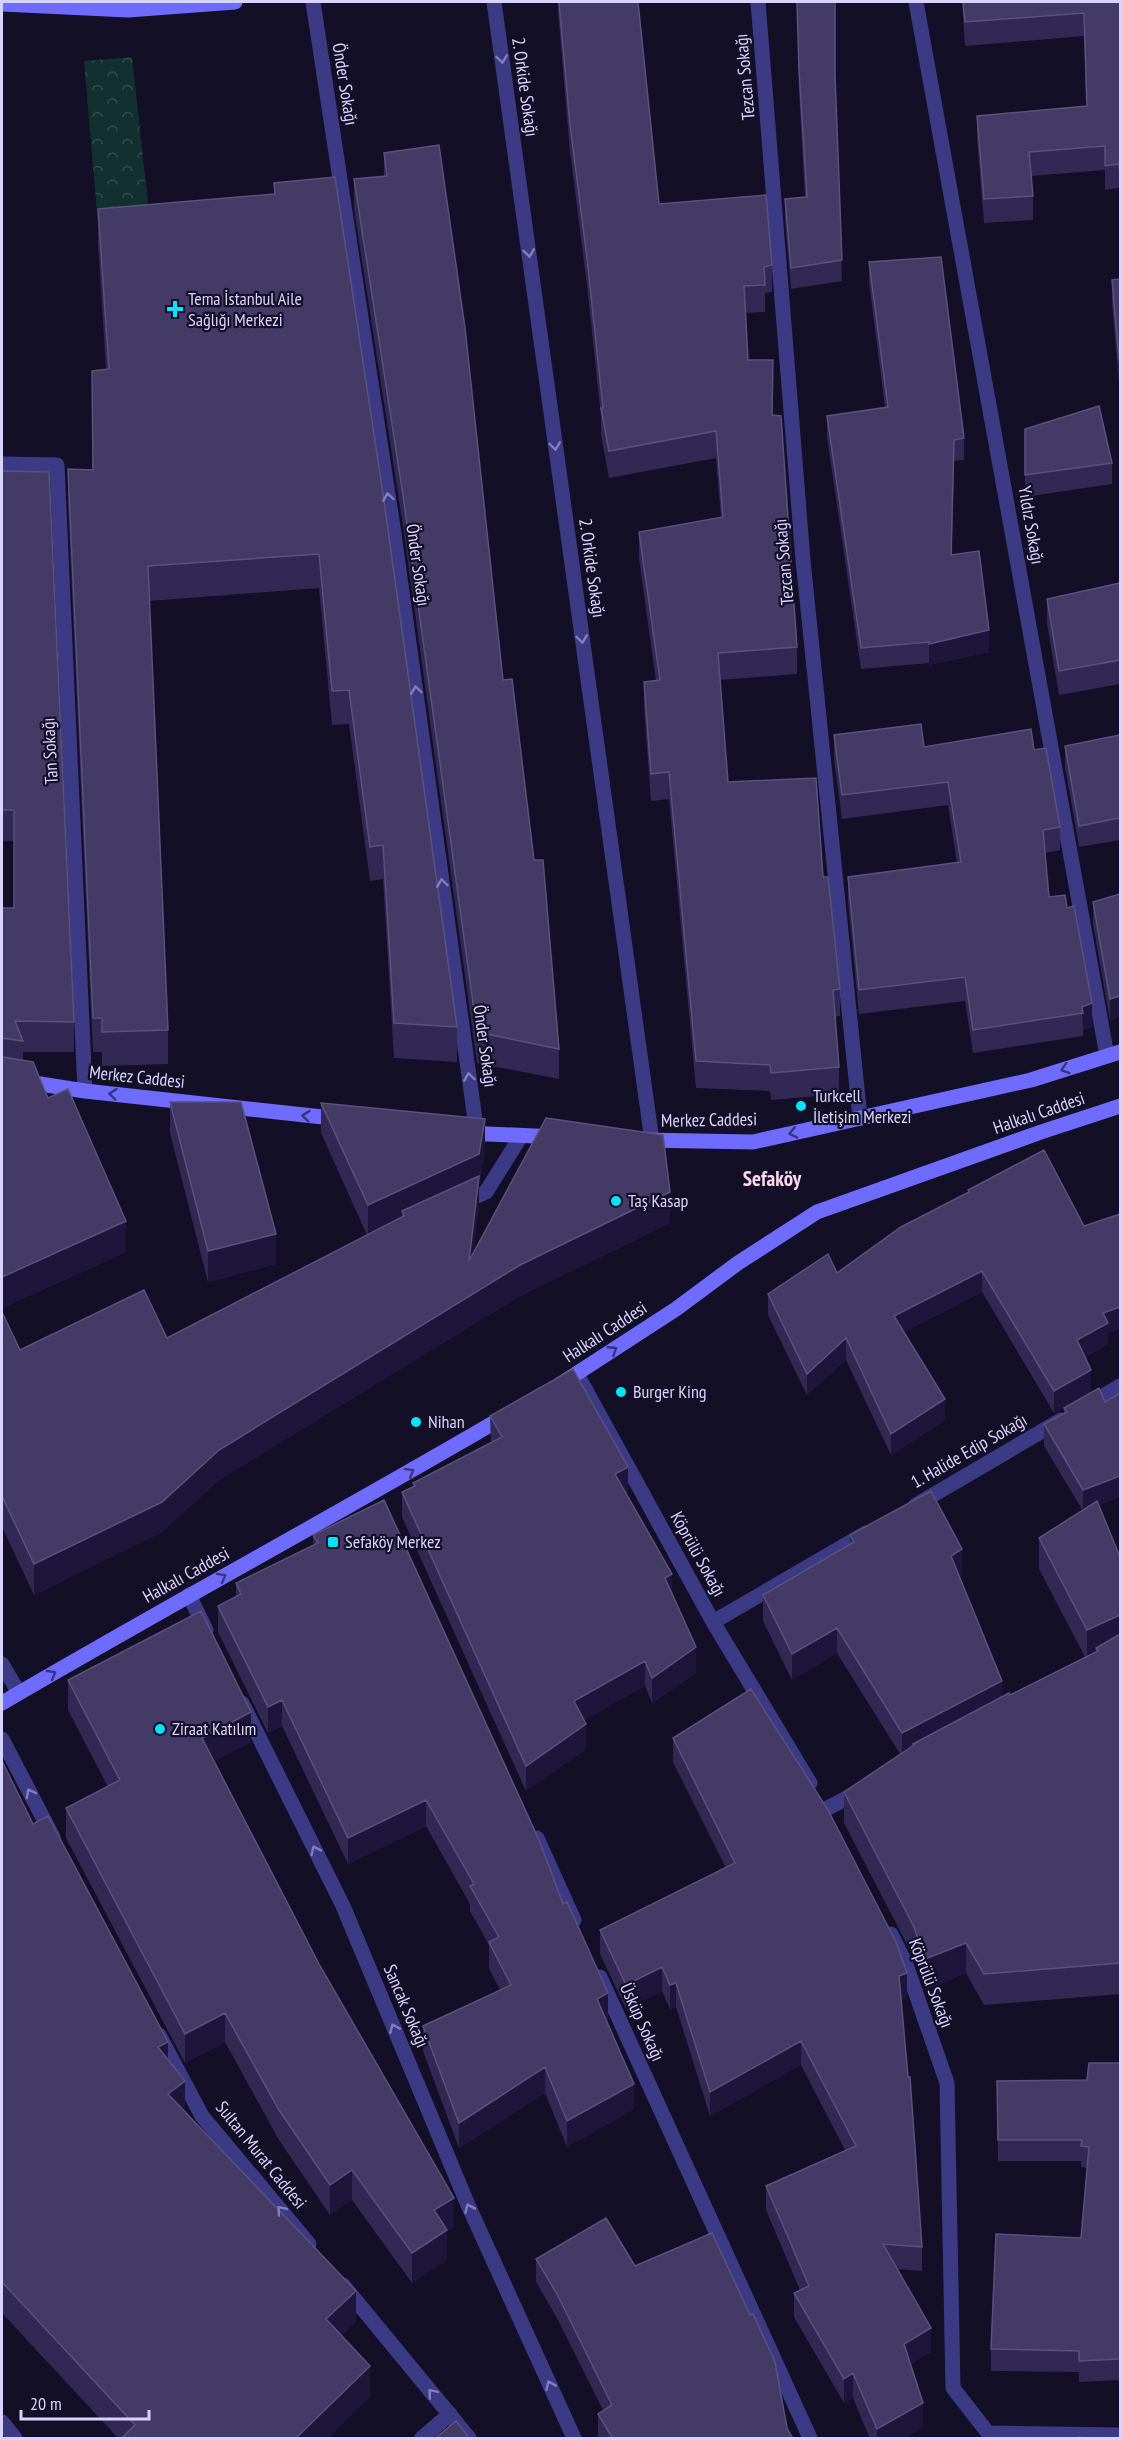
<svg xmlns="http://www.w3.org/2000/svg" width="1122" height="2440" font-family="'PT Sans Narrow',sans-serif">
	<defs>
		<pattern id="park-crowns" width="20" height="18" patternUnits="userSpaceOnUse" patternTransform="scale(1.5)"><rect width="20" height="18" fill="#12302f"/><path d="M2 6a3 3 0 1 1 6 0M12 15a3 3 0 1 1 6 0" fill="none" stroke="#344d4e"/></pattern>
	</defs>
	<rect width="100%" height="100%" fill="#130f26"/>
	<!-- park -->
	<path fill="url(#park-crowns)" d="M132 57 150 222 98 224 84 61Z"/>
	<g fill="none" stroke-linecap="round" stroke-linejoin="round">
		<!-- service -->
		<path stroke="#3d3a85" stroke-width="15" d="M460 1204 486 1192 521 1136"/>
		<!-- pedestrian -->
		<path stroke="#3d3a85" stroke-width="15" d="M2 1664 19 1693"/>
		<!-- minor -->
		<path stroke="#3d3a85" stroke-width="15" d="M313 2 393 527 477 1134
			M494 2 652 1141
			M758 2 803 560 860 1118
			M916 2 1107 1056
			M2 464 57 465 85 1091
			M577 1374 713 1622 810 1783
			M1087 1406 1120 1386
			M916 1505 1061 1420
			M189 1595 206 1630
			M713 1622 866 1533
			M242 1703 343 1906 468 2205 574 2438
			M826 1809 860 1791
			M537 1838 574 1920
			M891 1934 905 1962 947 2083 953 2388 988 2433 1120 2435
			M600 1977 810 2438
			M422 2438 450 2414"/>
		<!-- tertiary -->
		<path stroke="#3d3a85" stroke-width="15" d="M2 1739 53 1837
			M159 2035 202 2116 309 2244
			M343 2285 469 2438
			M2 2422 15 2438"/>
		<!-- secondary -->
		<path stroke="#6f6bff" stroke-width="15" d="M2 4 128 10 235 2
			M2 1078 85 1091 341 1119
			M466 1133 556 1137
			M643 1140 753 1142 1031 1080 1120 1052
			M559 1385 676 1309 738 1263 817 1212 1041 1132 1120 1106
			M2 1703C169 1605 340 1513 507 1415"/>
	</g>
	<!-- wall -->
	<path fill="#312854" d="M558 2H638L659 204 772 265V292L765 293V312L746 313 748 360 772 415 797 647V674L720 680 728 782 823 877 840 989V1016L835 1017 839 1067V1094L771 1100 770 1091 696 1088 669 799 651 801 644 708V682L656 681 639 559V532L721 518 716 458 609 478 601 435V417L587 285 570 152 558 12Z
		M797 2 835 75 842 281 791 289 785 220V199L805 197 799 91Z
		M962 2H1120V197L1119 188 1105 190V170L1031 176 1033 196V220L984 223 977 139V116L1086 106 1084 36 965 46Z
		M384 153 503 680 534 860 559 1049V1079L477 1063 403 526 354 209V179L384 176Z
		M274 183 457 1027V1062L394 1058 383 879 370 881 349 724 332 725 319 588 149 601 168 1030V1064L102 1066V1052H93L68 503V469L93 470 92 371 106 369 98 243V209L274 194Z
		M869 262 964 438V460L954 461 952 555 989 652 929 665V663L861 669 827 437V416L885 407 869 283Z
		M1120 279V383H1119L1112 304V280Z
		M1025 429 1112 463V484L1025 497Z
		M2 471 74 1022V1052H23V1061L48 1098 126 1252 2 1308V908H14V841H2Z
		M1120 583V684L1059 695 1047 623V599Z
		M834 735 924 747 1034 750 1060 827V850L1045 853 1049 897 1067 908 1092 1027 1083 1030V1036L973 1053 965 1001 859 1014 848 901V877L957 863 948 805 842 819 834 759Z
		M1120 735V840L1079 847 1065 767V746Z
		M1120 894 1110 1021 1093 924V902Z
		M170 1102 276 1264 208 1282 170 1133Z
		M321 1103 485 1150 479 1185V1206L473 1254 670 1223 520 1296 219 1480 162 1532 34 1595 2 1527V1312L20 1350 167 1338 367 1235 321 1133Z
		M968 1190 1108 1333V1344L1085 1357 1091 1392 1054 1413 982 1292 904 1332 945 1420 891 1455 846 1360 807 1395 768 1315V1294L837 1273 968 1193Z
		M1064 1408 1120 1497 1099 1505 1120 1557V1994L984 2005 966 1973 925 1990 914 1958 844 1823V1792L900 1754 837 1653 792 1680 763 1621V1595L850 1545V1535L962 1575 959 1576 1002 1697 1010 1695 1085 1657 1039 1569V1538L1083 1511 1044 1446V1424L1064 1413Z
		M490 1416 628 1492 626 1493 672 1593 696 1673 652 1703 645 1686 584 1720 586 1749 526 1791 402 1517V1492L413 1487V1483L491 1443Z
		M313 1535 563 1904 608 2018 606 2020 634 2109 567 2147 545 2093 459 2148 423 2051V2026L500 1990 489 1968V1945L470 1911V1904L426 1826 348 1864 282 1726 268 1733 218 1632V1606L236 1596V1583L313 1545Z
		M68 1680 251 1742 214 1761 454 2227 447 2232V2260L412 2283 352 2200 330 2215 279 2140 225 2042 185 2063 66 1838V1808L108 1787 68 1710Z
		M673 1738 907 1997 901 1999 922 2247V2271L898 2269 931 2352 910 2364 923 2427 903 2439H870L853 2398 844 2403 794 2317V2293L800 2290 766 2210V2186L845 2150 801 2065 710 2116 676 2007 670 2009 662 1991 626 2009 600 1954V1930L726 1868 673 1762Z
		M2 1761 33 1824 168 2059 185 2111 356 2322 342 2335 370 2397 327 2439H119L2 2313Z
		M1120 2063V2380L1079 2382V2372L991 2371V2349L1081 2238 1087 2168 1081 2167V2161H998L997 2081 1087 2080Z
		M536 2259 635 2266 787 2428 793 2439H599L598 2437V2414L603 2410 557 2318 536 2282Z"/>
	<!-- shaded-wall -->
	<path fill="#1d163a" d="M989 630V652L929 665V644Z
		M1120 996V1017L1110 1021V999Z
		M1092 1003V1027L1083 1030 1082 1007Z
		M485 1119V1150L479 1185V1206L469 1292 404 1216 402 1211V1220L368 1236V1205Z
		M670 1192V1223L520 1296 219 1480 162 1532 34 1595V1564L520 1265Z
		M126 1221V1252L2 1308V1277Z
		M276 1234V1264L208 1282V1251Z
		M982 1271V1292L894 1337V1316Z
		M1120 1307V1329L1108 1333V1344L1077 1361V1340L1103 1313Z
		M846 1338V1360L807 1395V1374Z
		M1091 1370V1392L1054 1413V1391Z
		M945 1399V1420L891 1455V1434Z
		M628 1467V1492L615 1499V1474Z
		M1120 1476V1497L1083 1511V1490Z
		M962 1549V1575L951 1581V1556Z
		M672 1574V1600L665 1578Z
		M1120 1614V1645L1096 1648V1657L1087 1661V1630Z
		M837 1628V1653L792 1680V1654Z
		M696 1647V1673L652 1703V1678Z
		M645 1661V1686L574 1726V1701Z
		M1002 1681V1706L913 1744V1753L902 1758V1733Z
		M282 1700V1726L268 1733V1707Z
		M251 1712V1742L202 1768V1738Z
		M586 1724V1749L526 1791V1766Z
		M426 1800V1826L348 1864V1838Z
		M966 1943V1973L925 1990V1959Z
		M662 1967V1991L626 2009V1985Z
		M907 1973V1997L899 2000V1976Z
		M676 1983V2007L670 2009V1985Z
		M608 1993V2018L597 2024V1999Z
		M225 2013V2042L185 2063V2034Z
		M801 2041V2065L710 2116V2092Z
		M168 2042V2072L158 2047Z
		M545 2067V2093L459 2148V2123Z
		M185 2081V2112L168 2094Z
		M634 2084V2109L567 2147V2121Z
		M352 2170V2200L330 2215V2185Z
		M454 2198V2227L447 2232V2260L412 2283V2253L434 2210Z
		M356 2291V2322L326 2350V2319Z
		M931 2328V2352L904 2368V2344Z
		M370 2366V2397L327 2439H295Z
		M853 2373V2398L844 2403V2379Z
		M923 2403V2427L903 2439H877V2429Z"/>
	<!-- building -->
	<path fill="#433a66" stroke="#5a527e" stroke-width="1.5" d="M559 2H638L659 204 766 195 772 265 764 267 765 285 744 286 748 360H773L772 415 781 416 797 647 718 653 728 782 816 778 823 877H828L840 989 833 990 839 1067 771 1073 770 1065 696 1061 669 772 651 774 644 682 660 680 639 532 723 517 716 431 609 451 601 408H603L587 258 570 125Z
		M797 2H835V75L842 260 791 268 785 199 807 197 799 70Z
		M963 2H1120V173L1119 164 1105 166V146L1029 152 1033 196 984 199 977 116 1087 106 1084 13 965 22Z
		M439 145 465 328 503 680 512 679 534 860H543L559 1049 477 1032 403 495 354 179 387 176 384 153Z
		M335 177 383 494 457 1027 394 1023 383 845 370 847 349 690 332 691 319 554 148 566 168 1030 102 1032V1018H93L68 469 93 470 92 371 109 369 98 209 275 194 274 183Z
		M941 257 964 438 954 440 951 555 979 551 989 630 929 644V642L861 648 827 416 888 407 869 262Z
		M1120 279V359H1119L1112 280Z
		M1099 406 1112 463 1025 475V429Z
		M2 471 49 472 74 1022 15 1021 23 1041 2 1038V908H14V810H2Z
		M1120 583V660L1059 671 1047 599Z
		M921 724 924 747 1031 729 1034 750 1046 748 1060 827 1043 830 1049 897 1065 895 1067 908 1074 906 1092 1003 1082 1007 1083 1013 973 1030 965 977 859 990 848 877 961 862 948 782 842 795 834 735Z
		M1120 735V818L1079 826 1065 746Z
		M1120 894V996L1110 999 1093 902Z
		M2 1057 33 1062 48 1098 68 1089 126 1221 2 1277Z
		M170 1102H241L276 1234 208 1251Z
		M321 1103 485 1119 479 1154 368 1205Z
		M546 1118 663 1135 670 1192 520 1265 219 1450 162 1502 34 1564 2 1496V1312L20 1350 144 1290 167 1338 404 1216 402 1211 479 1176 469 1261Z
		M1044 1150 1084 1226 1120 1214V1307L1103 1313 1108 1323 1077 1340 1091 1370 1054 1391 982 1271 894 1316 945 1399 891 1434 846 1338 807 1374 768 1294 828 1254 837 1273 901 1227 969 1192 968 1190Z
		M573 1369 628 1467 615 1474 672 1574 665 1578 696 1647 652 1678 645 1661 574 1701 586 1724 526 1766 402 1492 415 1486 413 1483 502 1437 490 1416Z
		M1099 1388 1105 1402 1120 1393V1476L1083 1490 1044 1424 1067 1412 1064 1408Z
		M931 1491 962 1549 951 1556 1002 1681 902 1733 837 1628 792 1654 763 1595 854 1542 850 1535Z
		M384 1500 539 1840 563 1904 567 1902 608 1993 597 1999 634 2084 567 2121 545 2067 459 2123 423 2026 511 1985 489 1942 499 1937 470 1886 474 1884 426 1800 348 1838 282 1700 268 1707 218 1606 241 1594 236 1583 318 1543 313 1535Z
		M1097 1501 1120 1557V1615L1087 1630 1039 1538Z
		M201 1611 251 1712 202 1738 319 1964 454 2198 434 2210 447 2230 412 2253 352 2170 330 2185 279 2110 225 2013 185 2034 66 1808 120 1780 68 1680Z
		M1120 1634V1963L984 1974 966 1943 925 1959 914 1927 844 1792 914 1745 913 1744 1009 1693 1010 1695 1098 1651 1096 1648Z
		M751 1689 828 1810 896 1942 907 1973 899 1976 908 2077H910L922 2247 883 2244 931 2328 904 2344 923 2403 877 2429 853 2373 844 2379 794 2293 809 2286 766 2186 856 2146 801 2041 710 2092 676 1983 670 1985 662 1967 626 1985 600 1930 735 1863 673 1738Z
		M2 1761 33 1824 48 1816 168 2042 158 2047 185 2081 168 2094 356 2291 326 2319 370 2366 295 2439H121L135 2425 2 2282Z
		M1089 2063H1120V2359L1079 2361V2351L991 2349 996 2234 1081 2238 1089 2147 1081 2146 1082 2140H998L997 2081 1087 2080Z
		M606 2218 635 2266 712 2233 750 2315 753 2314 775 2362 787 2428 793 2439H613L598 2414 612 2405 557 2294 536 2259Z
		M456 2421 470 2439H434Z
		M1078 2437 1092 2439H1078Z"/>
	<!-- one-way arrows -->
	<defs><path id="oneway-chevron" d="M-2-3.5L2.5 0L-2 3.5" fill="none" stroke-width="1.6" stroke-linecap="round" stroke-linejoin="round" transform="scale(1.5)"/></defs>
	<g stroke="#837fbc">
		<use href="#oneway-chevron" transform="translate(502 59) rotate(82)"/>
		<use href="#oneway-chevron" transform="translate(529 253) rotate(82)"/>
		<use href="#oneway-chevron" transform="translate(555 446) rotate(82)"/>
		<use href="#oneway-chevron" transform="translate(388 497) rotate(-99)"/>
		<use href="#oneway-chevron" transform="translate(582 639) rotate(82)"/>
		<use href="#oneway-chevron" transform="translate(416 690) rotate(-98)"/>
		<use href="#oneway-chevron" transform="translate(442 883) rotate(-98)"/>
		<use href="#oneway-chevron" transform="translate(469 1077) rotate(-98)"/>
		<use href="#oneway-chevron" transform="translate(30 1793) rotate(-118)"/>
		<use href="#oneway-chevron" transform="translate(315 1850) rotate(-116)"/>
		<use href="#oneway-chevron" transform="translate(394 2028) rotate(-113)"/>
		<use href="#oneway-chevron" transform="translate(469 2208) rotate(-114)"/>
		<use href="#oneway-chevron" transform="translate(281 2210) rotate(-130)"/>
		<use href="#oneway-chevron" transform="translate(550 2385) rotate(-114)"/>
		<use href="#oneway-chevron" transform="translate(432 2393) rotate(-130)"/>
	</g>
	<g stroke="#38347d">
		<use href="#oneway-chevron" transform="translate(1065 1069) rotate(162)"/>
		<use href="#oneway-chevron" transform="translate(113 1094) rotate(-174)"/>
		<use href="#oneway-chevron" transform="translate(306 1116) rotate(-174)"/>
		<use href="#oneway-chevron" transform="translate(793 1133) rotate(167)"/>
		<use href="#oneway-chevron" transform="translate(613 1350) rotate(-33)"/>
		<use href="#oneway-chevron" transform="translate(410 1472) rotate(-30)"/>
		<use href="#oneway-chevron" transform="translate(222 1577) rotate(-29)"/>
		<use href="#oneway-chevron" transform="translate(52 1674) rotate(-30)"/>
	</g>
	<!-- markers -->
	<g fill="#00e5ff" stroke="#130f26" stroke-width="2">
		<path d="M172 300h6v6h6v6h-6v6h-6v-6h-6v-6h6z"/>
		<circle cx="801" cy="1106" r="6"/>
		<circle cx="616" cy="1201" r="6"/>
		<circle cx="621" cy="1392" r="6"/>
		<circle cx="416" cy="1422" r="6"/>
		<rect x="327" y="1536" width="12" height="12" rx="3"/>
		<circle cx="160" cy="1729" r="6"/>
	</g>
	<g text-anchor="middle" stroke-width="4.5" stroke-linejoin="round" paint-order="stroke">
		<!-- street labels -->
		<g font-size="18" fill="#d9d4ff" stroke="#130f26">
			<text transform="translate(745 77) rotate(-95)" y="6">Tezcan Sokağı</text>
			<text transform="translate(345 84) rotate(81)" y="6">Önder Sokağı</text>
			<text transform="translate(525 87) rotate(82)" y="6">2. Orkide Sokağı</text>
			<text transform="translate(1031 525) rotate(80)" y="6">Yıldız Sokağı</text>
			<text transform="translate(784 562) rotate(-95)" y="6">Tezcan Sokağı</text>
			<text transform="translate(418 565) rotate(82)" y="6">Önder Sokağı</text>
			<text transform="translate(592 568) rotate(82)" y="6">2. Orkide Sokağı</text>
			<text transform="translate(50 751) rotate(-93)" y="6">Tan Sokağı</text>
			<text transform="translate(485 1046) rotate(82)" y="6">Önder Sokağı</text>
			<text transform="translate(137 1077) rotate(6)" y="6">Merkez Caddesi</text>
			<text transform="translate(1039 1113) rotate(-19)" y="6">Halkalı Caddesi</text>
			<text transform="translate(709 1120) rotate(-1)" y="6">Merkez Caddesi</text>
			<text transform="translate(605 1332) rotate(-33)" y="6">Halkalı Caddesi</text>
			<text transform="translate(969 1451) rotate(-30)" y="6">1. Halide Edip Sokağı</text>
			<text transform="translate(698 1554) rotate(61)" y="6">Köprülü Sokağı</text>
			<text transform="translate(186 1575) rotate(-29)" y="6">Halkalı Caddesi</text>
			<text transform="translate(931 1983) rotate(69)" y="6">Köprülü Sokağı</text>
			<text transform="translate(406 2006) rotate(67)" y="6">Sancak Sokağı</text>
			<text transform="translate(642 2022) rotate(66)" y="6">Üsküp Sokağı</text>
			<text transform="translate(261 2155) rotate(51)" y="6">Sultan Murat Caddesi</text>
		</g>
		<!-- poi labels -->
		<g font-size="18" fill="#d9d4ff" stroke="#130f26" text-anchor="start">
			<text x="188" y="305">Tema İstanbul Aile<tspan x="188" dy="21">Sağlığı Merkezi</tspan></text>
			<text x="813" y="1102">Turkcell<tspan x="813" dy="21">İletişim Merkezi</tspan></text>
			<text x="628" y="1207">Taş Kasap</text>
			<text x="633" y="1398">Burger King</text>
			<text x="428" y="1428">Nihan</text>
			<text x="345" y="1548">Sefaköy Merkez</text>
			<text x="172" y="1735">Ziraat Katılım</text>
		</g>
		<!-- quarter labels -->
		<g font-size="21" font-weight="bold" fill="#ffd6f0" stroke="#130f26">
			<text x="772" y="1186">Sefaköy</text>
		</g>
	</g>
	<!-- border -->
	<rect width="1122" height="2440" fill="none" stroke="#d9d4ff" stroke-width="6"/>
	<!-- scale -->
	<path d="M21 2410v9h128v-9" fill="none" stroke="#d9d4ff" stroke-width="3"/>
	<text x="30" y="2410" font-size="18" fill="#d9d4ff" stroke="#130f26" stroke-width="4.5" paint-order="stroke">20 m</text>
</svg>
